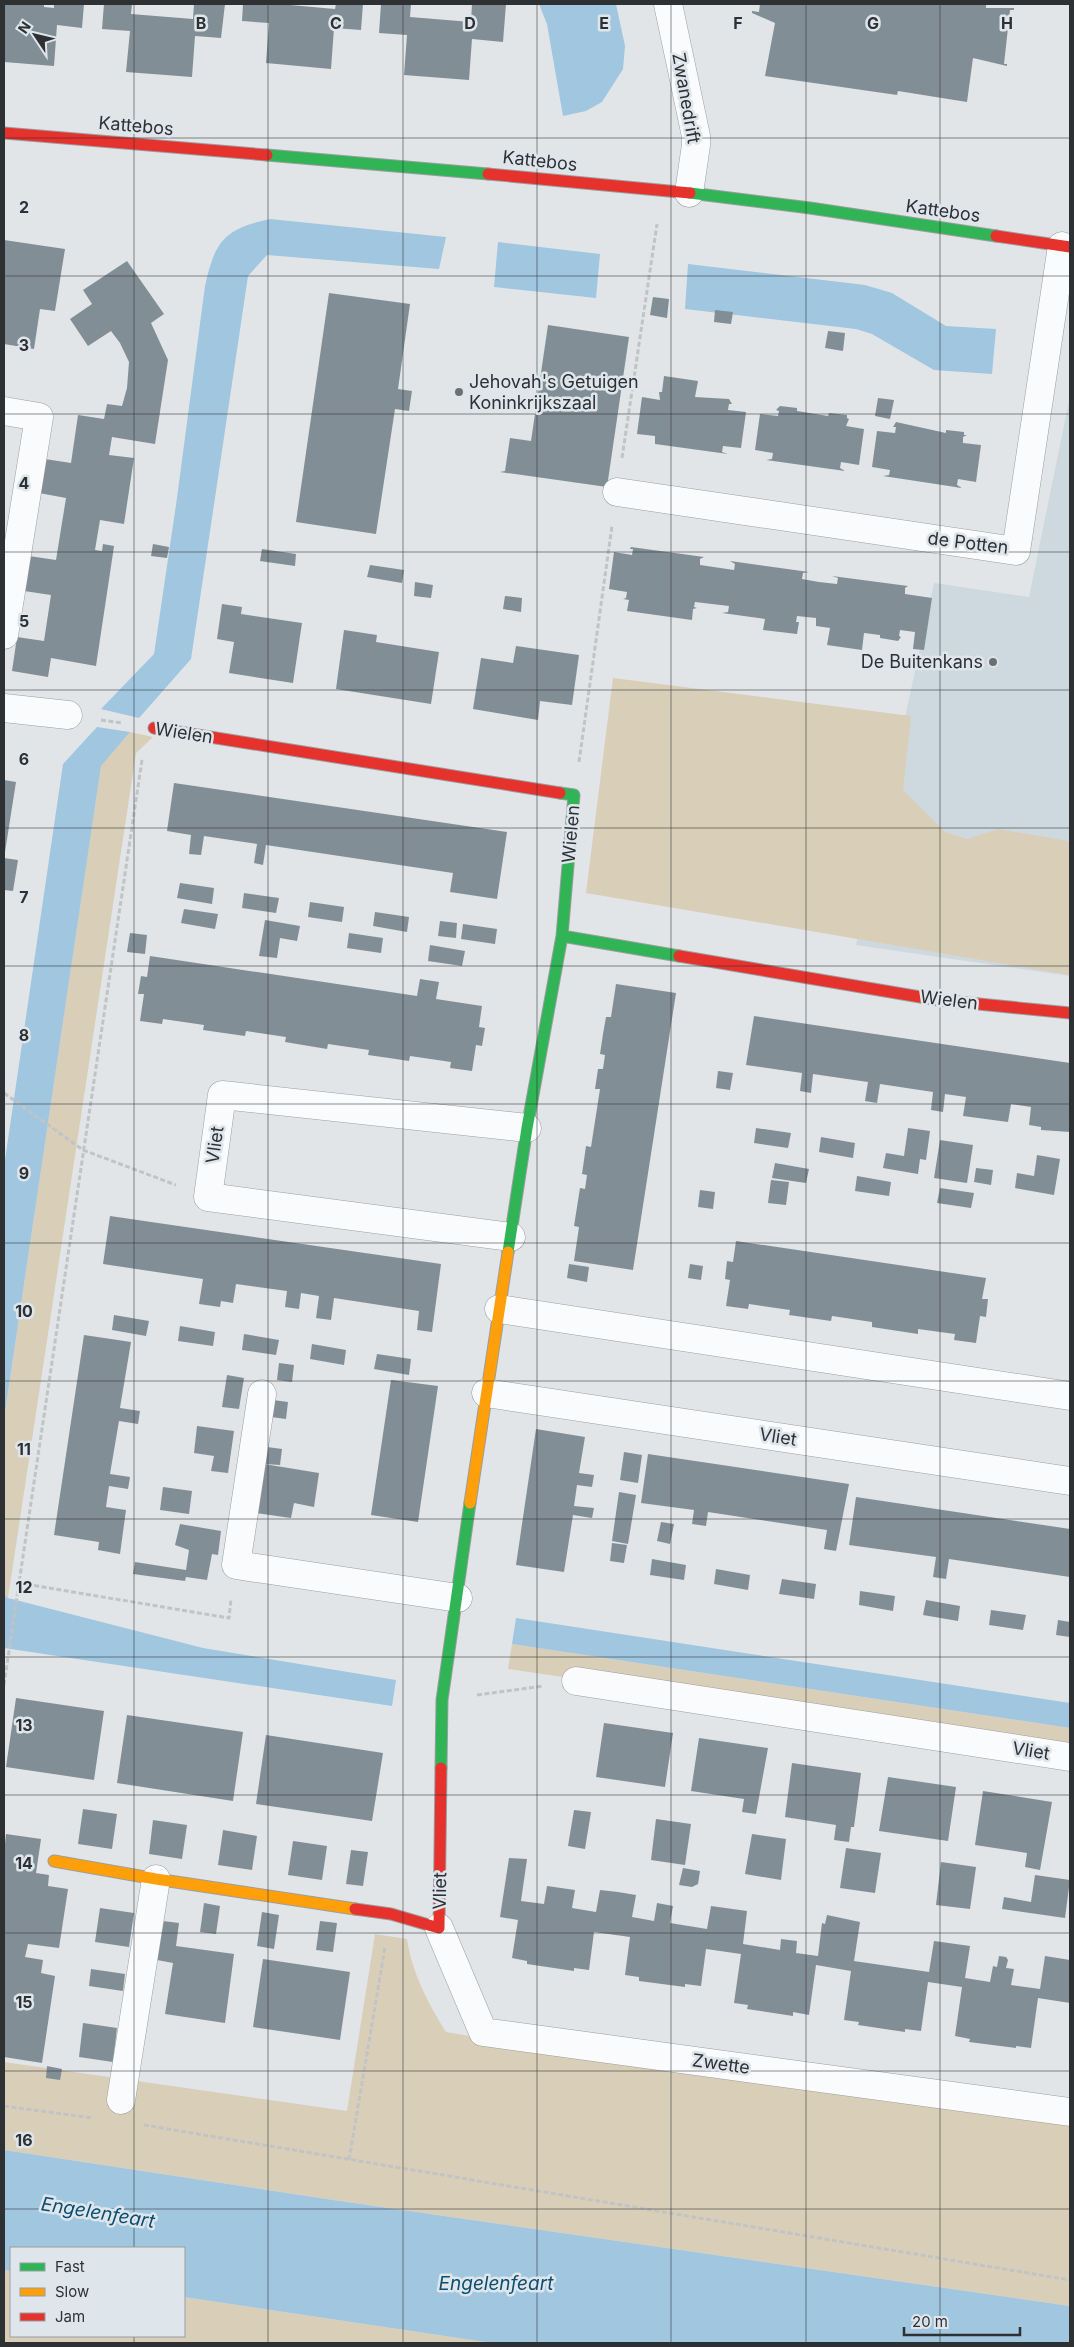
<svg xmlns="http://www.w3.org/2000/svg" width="1074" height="2347" font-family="Inter,sans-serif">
	<rect width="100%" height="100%" fill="#e1e5e8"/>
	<!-- built -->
	<path fill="#ced8df" d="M1070 396V976L856 945 934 583 1029 597Z"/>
	<!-- green -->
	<path fill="#d9ceb8" d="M613 678 911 716 903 790 945 832 967 839 998 829 1068 841 1070 845V975L586 893Z
		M130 732 153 737 136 753 8 1598 4 1597V1419L101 765Z
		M512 1644 1070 1728V1750L508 1669Z
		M375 1934 407 1939C412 1973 428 2003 446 2032L603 2059 1070 2125V2306L333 2200 4 2150V2062L347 2111Z
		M4 2270 11 2271V2336H184V2297L492 2343H4Z"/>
	<!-- water -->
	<path fill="#a0c6e0" d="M539 4H616L625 46 623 69 602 102 586 111 563 116 547 24Z
		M270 219 446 237 439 269 267 255 248 276 191 659 139 718 101 709 154 654 177 498 205 286C215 241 224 229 270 219Z
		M498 242 600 254 596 298 494 287Z
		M688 264 865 285 892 293 946 326 996 329 992 374 934 370 872 334 856 329 685 309Z
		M97 727 130 732 101 766 4 1419V1167L63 764Z
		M4 1595 8 1598 203 1648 396 1680 392 1706 4 1648Z
		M516 1618 1070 1703V1728L512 1644Z
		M4 2150 333 2200 1070 2306V2343H492L184 2297V2248H11V2271L4 2270Z"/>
	<!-- building -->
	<path fill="#828e96" d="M4 4H44V7L54 8V4H84L82 28 57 25 54 66 4 62Z
		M104 4H132L131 14 193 19 194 4H225L221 38 195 36 192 77 126 72 130 31 102 29Z
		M243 4H279L335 9 336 4H363L361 30 334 28 331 69 266 63 269 23 242 21Z
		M381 4H411L410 17 471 22 472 4H506L503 42 472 39 469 80 404 75 407 35 379 33Z
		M760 4H986V8H1014V10H1010L1004 64H1007V66L973 58 967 102 898 91 897 95 765 76 775 23 752 13V11L759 12Z
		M4 240 65 249 55 311 40 309 34 349 4 344Z
		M127 261 164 314 151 323 168 360 155 444 112 437 109 455 134 458 124 524 100 520 95 550 102 551 103 544 114 546 113 553 96 666 51 658 48 677 12 671 17 637 44 641 51 595 24 591 29 556 56 560 66 498 39 493 45 459 71 463 78 415 104 419 107 404 122 406 127 388 129 362 120 343 111 331 88 346 70 319 92 304 83 290Z
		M329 293 410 304 398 389 412 391 409 411 395 409 376 534 296 522Z
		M653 297 669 299 667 318 650 315Z
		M715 310 733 312 731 324 714 322Z
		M548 325 629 337 607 487 500 472 505 471 510 438 531 441Z
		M828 331 845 333 843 351 825 348Z
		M664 376 698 381 695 397 729 399 732 404H729L728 410 746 412 741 448 723 446 722 452 728 454 655 444V436L637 434 642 397 660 400 659 392H662Z
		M878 398 894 400 890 419 875 416Z
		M780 406 797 408V411L828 416 829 413 847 415V418L849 419 846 426 864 429 859 465 841 462 840 468 845 471 766 460 772 459 773 453 755 450 760 414 778 416 779 411 776 410Z
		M896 422 946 433V430L964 432V435H967L963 437V443L981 445 976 482 958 479 957 485 962 488 883 476 889 475 890 470 872 467 877 431 895 433 896 427H893Z
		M153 544 169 547 167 558 151 556Z
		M631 547 704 557 700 559V565L734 570 735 564 730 561 809 572 803 573 802 579 819 582 837 584 838 578 832 576 908 586 905 588V594L932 598 924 650 913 649 915 632 900 630 899 636 901 637 898 641 880 638V635L864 633 862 650 827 645 830 628 816 626V618L797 616 796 622H799L797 634 763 630 765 619 722 613 728 612 729 606 695 602 694 607 697 608 693 609 692 620 627 611 629 600 623 599 626 598 627 592 609 589 614 552 632 555 633 549H630Z
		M262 549 296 554 295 566 260 561Z
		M370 565 404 570 402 583 367 577Z
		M415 582 433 585 431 598 414 596Z
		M505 596 522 598 521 612 503 609Z
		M222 604 242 607 241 614 302 623 293 683 229 673 234 642 217 639Z
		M344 630 377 635 376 642 439 652 431 704 336 689Z
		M516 646 579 655 572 705 540 701 538 720 473 709 481 658 513 663Z
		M4 780 16 782 5 852H4Z
		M174 783 507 832 497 899 450 892 453 873 266 845 263 865 254 863 257 844 204 836 201 855 189 854 191 835 167 831Z
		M4 858 18 860 13 891 4 890Z
		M180 883 214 888 212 904 177 898Z
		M244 893 279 898 276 913 242 908Z
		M310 902 344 907 342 922 308 917Z
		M184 909 218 914 215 929 181 923Z
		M375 912 409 917 407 932 373 926Z
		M265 920 300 926 297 941 280 938 277 958 259 956Z
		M440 921 457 923 456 938 438 936Z
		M463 924 497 929 495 944 461 939Z
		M130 933 147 935 145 954 127 952Z
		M349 933 383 938 381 953 347 948Z
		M430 945 465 951 462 966 428 961Z
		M150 956 417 996 420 979 439 982 436 999 482 1006 479 1027 485 1028 482 1046 476 1045 472 1071 450 1068 451 1062 410 1056 409 1061 389 1058 368 1055 369 1050 328 1044 327 1049 285 1042 286 1037 246 1031 245 1036 203 1030 204 1025 163 1019 162 1024 140 1021 144 994H138L141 976 147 977Z
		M616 984 676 993 633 1270 574 1261 579 1227 574 1226 580 1188 585 1189 587 1175 582 1174 586 1146 591 1147 600 1089H595L598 1069H603L605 1055 600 1054 603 1034 606 1017H611Z
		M754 1016 1070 1063V1132L1041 1130V1127L1029 1125 1031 1107 1011 1104 1008 1122 963 1116 966 1097 945 1094 943 1112 931 1110 933 1092 880 1084 877 1103 865 1101 868 1082 813 1074 811 1093 800 1091 802 1073 746 1065Z
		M718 1071 733 1073 730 1090 716 1088Z
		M756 1128 791 1133 788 1148 754 1143Z
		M908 1128 930 1131 926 1160 920 1159 918 1174 883 1168 886 1153 904 1156Z
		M821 1137 855 1143 853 1158 819 1152Z
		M940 1140 973 1145 967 1183 934 1178Z
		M1037 1155 1060 1159 1054 1195 1015 1188 1017 1173 1034 1176Z
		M775 1163 809 1169 806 1183 772 1178Z
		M976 1168 993 1170 991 1185 974 1182Z
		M857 1176 891 1182 889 1196 855 1191Z
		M771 1180 789 1182 786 1205 768 1203Z
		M940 1188 974 1193 971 1208 937 1203Z
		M700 1190 715 1192 713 1209 698 1207Z
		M110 1216 441 1264 432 1332 417 1330 419 1311 334 1298 331 1320 316 1318 319 1296 301 1293 299 1309 285 1307 287 1291 236 1284 233 1303 221 1301 220 1307 199 1304 203 1279 103 1264Z
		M736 1241 986 1278 982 1299H988L986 1317 980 1316 976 1343 954 1340 955 1334 918 1329V1334L872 1327V1322L832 1316 831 1321 789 1315 790 1310 749 1304 748 1309 726 1306 730 1280 725 1279 727 1261 733 1262Z
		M569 1264 589 1267 587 1282 567 1278Z
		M690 1264 703 1266 701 1280 688 1278Z
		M114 1315 149 1321 146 1336 112 1330Z
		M180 1326 215 1332 213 1346 178 1341Z
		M244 1334 279 1340 276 1355 242 1350Z
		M84 1335 131 1342 120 1408 140 1411 138 1424 119 1421 110 1474 130 1477 128 1489 109 1486 106 1507 126 1510 120 1554 98 1550 99 1542 54 1535Z
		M312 1344 346 1350 344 1365 310 1359Z
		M377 1354 411 1359 409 1375 374 1369Z
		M279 1363 294 1365 292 1382 277 1380Z
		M227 1375 244 1378 239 1409 222 1407Z
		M391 1380 438 1386 418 1522 371 1515Z
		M273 1400 288 1402 286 1419 271 1417Z
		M197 1426 234 1431 228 1473 211 1471 214 1456 194 1453Z
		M536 1429 585 1437 579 1473 594 1475 592 1487 577 1485 574 1506 594 1508 592 1518 573 1515 564 1572 516 1565Z
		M267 1447 282 1449 280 1465 265 1464Z
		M624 1452 642 1455 638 1483 620 1480Z
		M648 1454 849 1484 836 1551 824 1549 827 1530 708 1512 706 1526 692 1524 694 1510 641 1503Z
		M264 1464 319 1473 314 1507 294 1503 291 1518 256 1513Z
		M163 1487 192 1491 189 1514 160 1510Z
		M619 1492 636 1495 628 1544 612 1541Z
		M856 1497 1070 1529V1577L949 1559 946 1579 933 1577 936 1557 849 1545Z
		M661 1522 674 1524 670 1544 657 1541Z
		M180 1524 221 1531 218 1555 212 1554 207 1580 186 1577 185 1581 133 1574 135 1562 186 1570 189 1550 175 1545Z
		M612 1543 627 1545 624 1563 610 1561Z
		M652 1559 686 1565 684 1580 650 1575Z
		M716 1569 750 1575 748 1590 714 1584Z
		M782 1579 816 1584 814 1599 779 1594Z
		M860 1591 895 1596 893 1611 859 1605Z
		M926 1600 960 1606 958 1621 923 1615Z
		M991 1610 1026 1615 1023 1630 989 1625Z
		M1058 1620 1070 1622V1637L1056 1635Z
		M16 1698 104 1711 94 1780 6 1767Z
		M127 1715 243 1732 233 1801 117 1783Z
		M604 1723 673 1733 665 1787 596 1777Z
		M266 1735 383 1753 372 1821 256 1804Z
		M699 1738 768 1748 756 1814 742 1812 744 1799 691 1791Z
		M792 1763 861 1773 854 1827H851L849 1842 834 1840 836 1825 785 1817Z
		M888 1777 956 1787 948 1841 879 1831Z
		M983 1791 1052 1802 1040 1870 1025 1867 1027 1853 975 1845Z
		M83 1809 117 1814 112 1849 78 1844Z
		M574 1810 591 1812 585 1849 568 1846Z
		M656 1819 691 1824 685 1865 651 1860Z
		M153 1820 187 1825 182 1859 149 1854Z
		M223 1830 257 1836 252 1870 218 1865Z
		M6 1834 41 1839 36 1873 49 1875 48 1886 68 1889 59 1948 28 1944 25 1957 43 1960 41 1973 55 1976 42 2063 4 2057V1853Z
		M752 1834 786 1839 781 1880 745 1874Z
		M293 1841 327 1846 322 1880 288 1875Z
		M846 1848 881 1853 875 1893 840 1888Z
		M351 1850 368 1852 363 1886 346 1884Z
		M509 1858 527 1859 521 1901 544 1904 547 1886 575 1890 572 1908 596 1912 600 1890 618 1892 636 1895 632 1917 654 1921 657 1903 673 1906 670 1923 707 1929 711 1906 747 1911 743 1944 780 1950 781 1939 797 1941 796 1953 818 1956 822 1923 825 1924 827 1915 860 1922 854 1961 929 1972 934 1941 970 1946 965 1978 990 1982 993 1966 997 1967 999 1956 1006 1957 1008 1960 1006 1968 1014 1969 1011 1985 1040 1989 1045 1956 1070 1960V2003L1038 1998 1031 2048 1016 2046V2048L969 2042 970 2039 955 2036 962 1987 928 1982 921 2031 905 2029V2032L858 2025 859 2022 844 2020 851 1971 816 1965 809 2015 793 2012V2016L747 2009 748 2005 734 2003 741 1954 706 1949 701 1986 685 1984V1987L639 1981V1977L625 1975 630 1937 594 1932 589 1970 574 1968V1971L527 1964V1961L512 1958 518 1920 500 1917Z
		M941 1862 976 1867 970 1909 936 1905Z
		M683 1868 700 1871 698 1884 692 1887 679 1885Z
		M1035 1875 1070 1880 1065 1918 1002 1909 1004 1897 1031 1902Z
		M204 1903 220 1906 216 1934 200 1932Z
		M100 1908 134 1913 129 1947 95 1942Z
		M262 1912 279 1915 274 1949 257 1946Z
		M163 1921 179 1923 176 1946 234 1954 225 2023 165 2014 173 1963 157 1960Z
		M320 1921 337 1923 333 1952 316 1950Z
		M263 1959 350 1972 340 2040 253 2027Z
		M91 1969 125 1974 123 1991 89 1986Z
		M83 2023 117 2028 113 2062 79 2057Z
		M47 2066 62 2069 60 2080 46 2078Z"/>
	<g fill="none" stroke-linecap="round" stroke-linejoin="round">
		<defs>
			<path id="street" d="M668 4 696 136V145L689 193
				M4 411 39 417 4 635
				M617 492 1016 551 1062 246
				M4 708 68 715
				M511 1237 208 1197 222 1095 527 1128
				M499 1309 1070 1396
				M486 1393 1070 1481
				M262 1394 236 1565 458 1598
				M576 1681 1070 1757
				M439 1928 483 2032 1070 2112
				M121 2100 156 1879"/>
			<path id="fast" d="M267 155 488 174
				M690 193 810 208 996 236
				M560 793 574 795 562 936 679 956
				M508 1252 527 1128 562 936
				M441 1768 442 1700 470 1503"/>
			<path id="slow" d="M470 1503 508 1252
				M54 1861 156 1879 355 1909"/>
			<path id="jam" d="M4 133 267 155
				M488 174 690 193
				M996 236 1070 247
				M154 728 560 793
				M679 956 938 1000 1070 1013
				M355 1909 391 1914 439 1928 441 1768"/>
		</defs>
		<!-- street casing -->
		<use href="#street" stroke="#9b9ea0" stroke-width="29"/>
		<!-- fast casing -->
		<use href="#fast" stroke="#9b9ea0" stroke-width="13"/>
		<!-- slow casing -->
		<use href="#slow" stroke="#9b9ea0" stroke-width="13"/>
		<!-- jam casing -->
		<use href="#jam" stroke="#9b9ea0" stroke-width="13"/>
		<!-- path -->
		<path stroke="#c2c3c5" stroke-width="3" stroke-dasharray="5 2.5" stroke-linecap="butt" d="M622 458 657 224
			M101 720 122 723
			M142 760 19 1583 229 1618 231 1599
			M579 762 612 526
			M4 1093 83 1150 176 1185
			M4 1685 19 1583
			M477 1695 543 1686
			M4 2106 93 2118
			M144 2125 1070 2280
			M349 2160 385 1947"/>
		<!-- street -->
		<use href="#street" stroke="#fafbfc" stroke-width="28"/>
		<!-- fast -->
		<use href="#fast" stroke="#30b455" stroke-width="11"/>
		<!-- slow -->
		<use href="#slow" stroke="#ff9f0a" stroke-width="11"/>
		<!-- jam -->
		<use href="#jam" stroke="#e5322d" stroke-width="11"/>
	</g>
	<!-- grid -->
	<path fill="none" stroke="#2e3133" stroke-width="1" stroke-opacity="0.55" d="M134 4V2248M268 4V2343M403 4V2343M537 4V2343M671 4V2343M806 4V2343M940 4V2343M4 138H1070M4 276H1070M4 414H1070M4 552H1070M4 690H1070M4 828H1070M4 966H1070M4 1104H1070M4 1243H1070M4 1381H1070M4 1519H1070M4 1657H1070M4 1795H1070M4 1933H1070M4 2071H1070M4 2209H1070M134 2336V2343"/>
	<!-- markers -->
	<g fill="#6d7072" stroke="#dee6eb" stroke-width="2">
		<circle cx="459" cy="392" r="5"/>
		<circle cx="993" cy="662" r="5"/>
	</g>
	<g text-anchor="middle" stroke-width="5" stroke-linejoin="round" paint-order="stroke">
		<!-- street labels -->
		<g font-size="18" fill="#2e3133" stroke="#dee6eb">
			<text transform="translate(686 98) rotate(80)" y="6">Zwanedrift</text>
			<text transform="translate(136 126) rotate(5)" y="6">Kattebos</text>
			<text transform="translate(540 161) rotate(6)" y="6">Kattebos</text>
			<text transform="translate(943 211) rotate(8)" y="6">Kattebos</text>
			<text transform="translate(968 543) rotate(7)" y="6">de Potten</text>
			<text transform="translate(184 733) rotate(9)" y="6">Wielen</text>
			<text transform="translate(571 834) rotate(-85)" y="6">Wielen</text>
			<text transform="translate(949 1000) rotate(7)" y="6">Wielen</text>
			<text transform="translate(215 1145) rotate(-82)" y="6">Vliet</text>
			<text transform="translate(778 1437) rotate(9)" y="6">Vliet</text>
			<text transform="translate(1031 1751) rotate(9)" y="6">Vliet</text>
			<text transform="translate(440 1891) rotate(-89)" y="6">Vliet</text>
			<text transform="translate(721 2064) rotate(8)" y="6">Zwette</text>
		</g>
		<!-- poi labels -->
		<g font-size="18" fill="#2e3133" stroke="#dee6eb" text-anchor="start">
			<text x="469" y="388">Jehovah's Getuigen<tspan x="469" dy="21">Koninkrijkszaal</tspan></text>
			<text x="983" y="668" text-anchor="end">De Buitenkans</text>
		</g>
		<!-- water labels -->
		<g font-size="19" font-style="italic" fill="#0a4d70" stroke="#dee6eb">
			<text transform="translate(98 2212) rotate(9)" y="7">Engelenfeart</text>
			<text x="496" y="2290">Engelenfeart</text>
		</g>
	</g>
	<g font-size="16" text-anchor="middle" font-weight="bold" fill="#2e3133" stroke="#dee6eb" stroke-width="5" stroke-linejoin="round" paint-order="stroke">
		<text x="201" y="29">B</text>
		<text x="336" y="29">C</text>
		<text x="470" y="29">D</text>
		<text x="604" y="29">E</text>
		<text x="738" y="29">F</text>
		<text x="873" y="29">G</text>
		<text x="1007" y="29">H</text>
		<text x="24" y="213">2</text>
		<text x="24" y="351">3</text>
		<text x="24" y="489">4</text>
		<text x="24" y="627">5</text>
		<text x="24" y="765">6</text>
		<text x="24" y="903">7</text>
		<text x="24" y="1041">8</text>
		<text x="24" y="1179">9</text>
		<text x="24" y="1317">10</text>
		<text x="24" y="1455">11</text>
		<text x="24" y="1593">12</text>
		<text x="24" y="1731">13</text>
		<text x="24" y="1869">14</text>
		<text x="24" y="2008">15</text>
		<text x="24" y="2146">16</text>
	</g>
	<!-- border -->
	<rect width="1074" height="2347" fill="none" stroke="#2e3133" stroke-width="10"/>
	<!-- legend -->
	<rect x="10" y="2247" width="175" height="90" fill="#dee6eb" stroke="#989ea1"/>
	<rect x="20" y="2263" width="25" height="8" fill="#30b455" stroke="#989ea1"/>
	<text x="55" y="2272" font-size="15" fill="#2e3133">Fast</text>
	<rect x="20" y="2288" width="25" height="8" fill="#ff9f0a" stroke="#989ea1"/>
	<text x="55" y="2297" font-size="15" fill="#2e3133">Slow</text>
	<rect x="20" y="2313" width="25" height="8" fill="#e5322d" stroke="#989ea1"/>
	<text x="55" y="2322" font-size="15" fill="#2e3133">Jam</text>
	<!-- north arrow -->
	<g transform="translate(35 35) rotate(305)" stroke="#dee6eb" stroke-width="4" paint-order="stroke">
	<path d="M0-4L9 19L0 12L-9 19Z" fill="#2e3133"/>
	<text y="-8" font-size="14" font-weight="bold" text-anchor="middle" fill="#2e3133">N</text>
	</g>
	<!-- scale -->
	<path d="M904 2327v8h116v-8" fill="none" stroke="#2e3133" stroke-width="2.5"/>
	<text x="912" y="2327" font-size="15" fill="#2e3133" stroke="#dee6eb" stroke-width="4" paint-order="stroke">20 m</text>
</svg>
